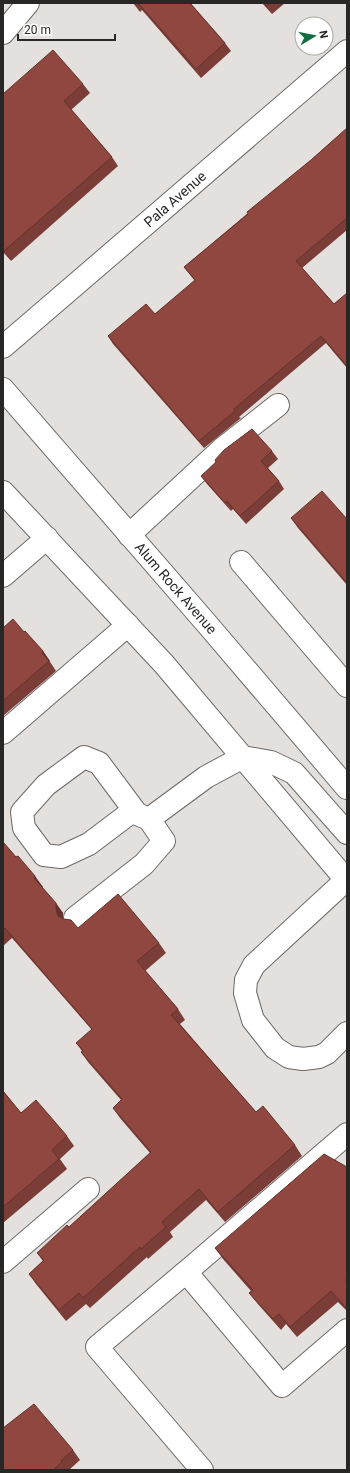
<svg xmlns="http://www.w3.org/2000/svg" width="350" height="1473" font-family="Roboto,sans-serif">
	<rect width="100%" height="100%" fill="#e4e0dd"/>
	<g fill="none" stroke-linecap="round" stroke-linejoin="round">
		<defs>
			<path id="minor" d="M3 347 347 51
				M129 535 222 449 278 405
				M241 562 347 686
				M3 576 47 538
				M3 733 128 625
				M134 810 89 844 61 857 44 855 24 828 22 812 46 785 84 757 99 763 134 810 137 814 149 819 206 777 243 757
				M346 880 254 965 246 980 245 993 253 1020 275 1048 289 1057 303 1059 319 1057 327 1053 347 1033
				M75 918 144 864 164 841 149 819
				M3 1262 88 1189
				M186 1272 347 1134
				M202 1470 97 1347 186 1272 282 1386 347 1330"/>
			<path id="major" d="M3 33 28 3
				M3 389 207 624 347 788
				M3 492 164 664 347 881
				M243 757 271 762 294 773 347 833"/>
		</defs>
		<!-- minor casing -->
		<use href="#minor" stroke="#6d6967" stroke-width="24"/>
		<!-- major casing -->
		<use href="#major" stroke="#6d6967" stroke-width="24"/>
		<!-- minor -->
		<use href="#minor" stroke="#fff" stroke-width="22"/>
		<!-- major -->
		<use href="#major" stroke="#fff" stroke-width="22"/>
	</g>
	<!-- wall -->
	<path fill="#7b3d37" d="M133 3H190L225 43 231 51 201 78 142 10 140 12Z
		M262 3H285L272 14Z
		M83 84 90 93 71 110 112 157 118 166 11 261 3 252V94Z
		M347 128V230L302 268 334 304 347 293V368L326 343 239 417 241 418 204 448 113 344 108 336 155 314 195 281 184 267 311 160Z
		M272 451 278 459 268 468 279 481 284 489 246 524 233 509 231 511 207 484 201 476Z
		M291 518 347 519V585L298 528Z
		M3 628 24 632 43 651 56 671 3 716Z
		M3 844 43 887H42L63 913V919L78 928 159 943 166 953 145 971 178 1009 185 1020 180 1024 256 1112 295 1145 302 1156 225 1222 206 1200 170 1232 173 1237 148 1259 147 1257 90 1308 86 1304 66 1321 36 1284 29 1274 43 1261 37 1253 69 1227 150 1153 120 1118 113 1108 121 1100 88 1062 81 1052 82 1051 76 1043 92 1030 12 938 3 946Z
		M3 1091 21 1113 67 1136 74 1146 60 1159 67 1169 3 1223Z
		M347 1167V1311L338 1302 297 1337 286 1324 281 1330 257 1303 249 1293 251 1291 223 1259 215 1248Z
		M73 1450 80 1460 69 1470H3Z"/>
	<!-- shaded-wall -->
	<path fill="#64322d" d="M43 651 50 661 49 662 42 653Z
		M35 876 43 887 41 888 34 878Z
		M56 903 63 913V920L58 916 56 910Z"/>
	<!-- building -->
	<path fill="#8f4740" stroke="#64322d" d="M138 3H190L225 43 196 69Z
		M264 3H270L266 6Z
		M53 50 83 84 64 101 112 157 4 251 3 250V94Z
		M347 128V218L296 261 334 304 347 293V366L321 336 234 409 235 411 199 441 108 336 146 304 155 314 195 280 184 267 248 214 247 212 311 160Z
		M252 429 272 451 261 461 279 481 240 516 227 501 225 503 201 476 216 462 215 460 224 450Z
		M322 491 347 519V583L291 518Z
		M13 619 24 632 25 631 43 651 42 653 49 661 3 701V628Z
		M4 843 16 857 18 856 35 876 34 878 56 903V910L58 916 64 919 71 920 78 928 118 894 159 943 137 961 178 1009 171 1015 256 1112 263 1106 295 1145 218 1212 199 1189 162 1222 166 1227 141 1249 140 1247 83 1298 79 1293 59 1310 29 1274 44 1260 37 1253 67 1225 69 1227 151 1152 113 1108 122 1099 81 1052 83 1050 76 1043 92 1029 5 928 3 930V844Z
		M3 1091 21 1113 36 1100 67 1136 52 1150 59 1159 3 1207Z
		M324 1154 347 1167V1278L346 1279 347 1287V1309L331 1291 290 1327 279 1314 273 1319 249 1293 253 1290 215 1248Z
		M34 1404 73 1450 61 1461 62 1462 53 1470H3V1428Z"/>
	<g text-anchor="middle" stroke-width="4" stroke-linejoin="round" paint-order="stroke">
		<!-- street labels -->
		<g font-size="14" fill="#282726" stroke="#fff">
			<text transform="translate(175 199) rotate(-41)" y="5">Pala Avenue</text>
			<text transform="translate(176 588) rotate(49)" y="5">Alum Rock Avenue</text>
		</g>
	</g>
	<!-- border -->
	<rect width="350" height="1473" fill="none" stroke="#282726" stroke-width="8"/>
	<!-- north arrow -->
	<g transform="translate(314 36) rotate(80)"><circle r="19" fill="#ffffff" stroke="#a9a9a8"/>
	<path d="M0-3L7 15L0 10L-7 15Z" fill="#156e42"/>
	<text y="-6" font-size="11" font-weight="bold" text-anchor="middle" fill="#282726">N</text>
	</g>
	<!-- scale -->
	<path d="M18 34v6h97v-6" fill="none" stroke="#282726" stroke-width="2"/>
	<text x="24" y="34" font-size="12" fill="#282726" stroke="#ffffff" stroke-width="3" paint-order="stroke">20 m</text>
</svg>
